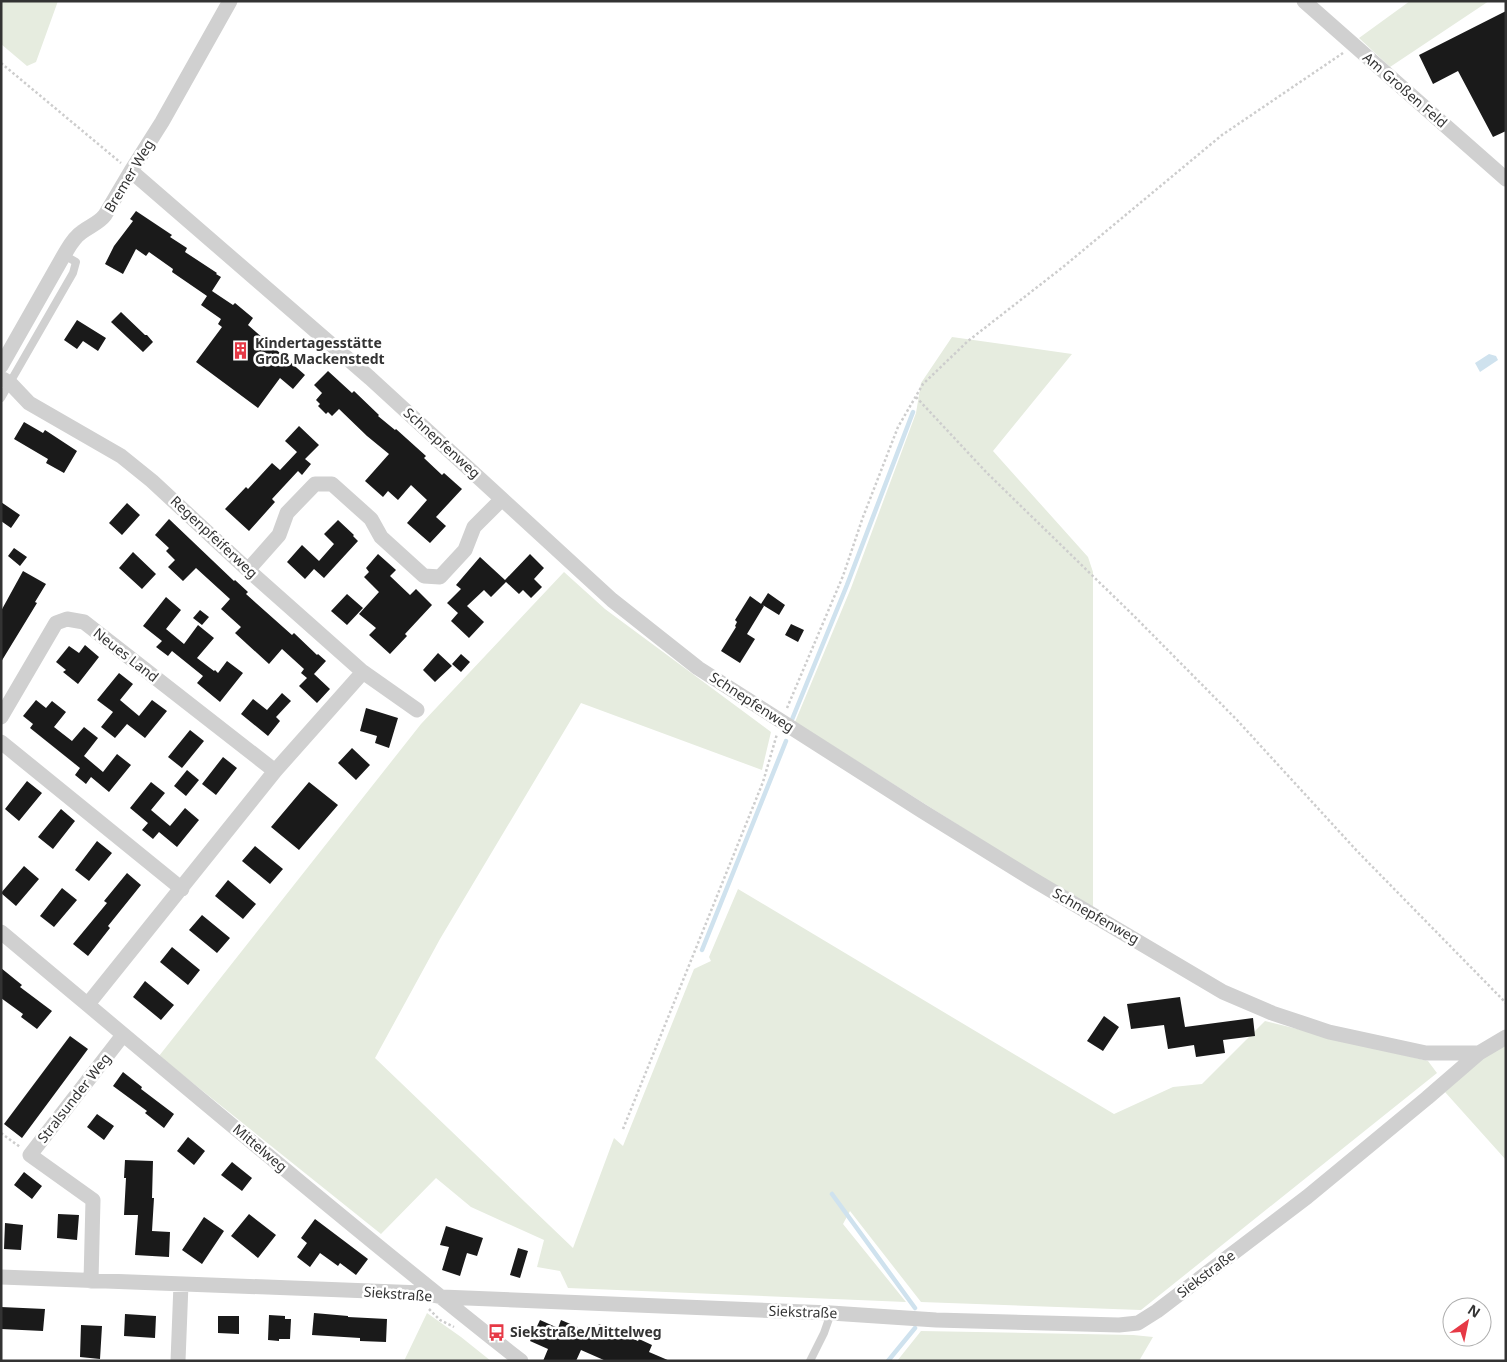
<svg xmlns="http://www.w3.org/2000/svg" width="1507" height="1362" font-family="'Noto Sans',sans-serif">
	<rect width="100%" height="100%" fill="#fff"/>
	<!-- green -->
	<path fill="#e6ecdf" d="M1 1H58L36 62 27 66 1 44Z
		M1410 1H1489L1390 67 1359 38Z
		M952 337 1072 354 993 451 1088 557 1093 572V910L795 722 851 588 916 413 921 383Z
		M564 572 605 609 771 732 762 770 581 703 440 939 375 1058 573 1248 614 1138 623 1146 694 969 711 961 709 957 738 889 1114 1114 1173 1087 1202 1084 1265 1021 1428 1061 1437 1073 1141 1310 921 1302 850 1211 843 1224 906 1302 568 1288 560 1271 537 1267 544 1240 471 1207 436 1178 381 1234 159 1056 421 724Z
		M1506 1043V1160L1445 1092 1482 1058Z
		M427 1313 461 1337 491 1361H404Z
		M921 1331 1133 1335 1153 1337 1139 1361H897Z"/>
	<!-- water -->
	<path fill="#cfe2ee" d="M1489 354 1496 356 1498 360 1480 372 1475 363Z"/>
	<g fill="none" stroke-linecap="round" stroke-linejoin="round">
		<!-- stream -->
		<path stroke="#cfe2ee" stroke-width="4.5" d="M791 722 847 585 913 412
			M702 950 786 741
			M832 1194 915 1308
			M888 1361 915 1328"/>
	</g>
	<!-- building -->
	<path fill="#1a1a1a" d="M1506 11V131L1493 137 1458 71 1433 84 1419 55Z
		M136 211 172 235 170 237 187 248 185 252 217 273 216 274 221 277 212 291 233 305 235 303 253 318 248 325 305 375 293 389 280 378 258 408 196 362 222 327 218 324 221 319 201 305 207 296 172 272 173 269 149 252 146 256 136 249 123 274 105 264 114 246 133 221 130 219Z
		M121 312 145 335H147L153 342 143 352 111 322Z
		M77 320 106 338 98 351 83 341 77 349 64 340Z
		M328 371 352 393 354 391 379 415 378 416 395 430 396 429 426 456 424 458 442 475 444 473 462 489 436 517 446 526 430 543 407 523 427 500 411 485 398 500 388 491 383 497 365 481 389 454 367 436 339 409 332 416 328 412 326 414 318 406 320 404 316 400 322 393 314 385Z
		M24 422 43 433 45 430 77 451 64 473 46 463 48 459 14 439Z
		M299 426 319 445 305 459 311 464 302 475 298 471 272 499 275 502 249 531 225 509 246 487 248 489 272 463 280 470 297 452 285 441Z
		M1 502 20 515 11 528 1 521Z
		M127 503 140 515 122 535 109 523Z
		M169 519 234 581 235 580 248 592 246 594 292 635 294 633 317 655 318 654 326 661 314 674 330 689 317 703 299 686 307 678 301 673 304 669 282 649 269 664 235 633 241 627 221 609 230 599 196 568 183 581 168 567 175 560 166 551 169 548 155 535Z
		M338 520 354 535 353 536 358 541 324 578 314 569 305 579 287 562 302 545 319 561 334 544 324 534Z
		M14 548 27 557 20 566 8 556Z
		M133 552 156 574 142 589 119 568Z
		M378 554 396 570 390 576 410 595 416 589 432 605 405 634 407 636 390 654 369 635 376 628 359 614 379 592 364 577 369 572 366 568Z
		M530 554 544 568 534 579 542 587 531 598 523 590 519 594 506 582 491 597 484 590 467 606 484 622 469 638 451 621 458 613 447 603 461 589 456 585 480 557 505 580Z
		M23 571 46 584 35 602 37 603 1 662V611Z
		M768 593 785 605 779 615 761 604Z
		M347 594 363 608 347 625 331 611Z
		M750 596 764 606 747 634 755 639 740 663 721 651 736 627 735 626 737 622 735 620Z
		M166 597 181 610 166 629 184 644 198 625 214 638 197 658 214 671 215 670 218 673 227 661 243 673 220 702 197 683 203 676 172 651 168 656 156 647 162 641 143 626Z
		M200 610 209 617 202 625 193 618Z
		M791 624 804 630 798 642 785 635Z
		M85 645 99 657 78 684 63 672 66 670 56 662 69 646 79 653Z
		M438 653 452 666 435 682 423 670Z
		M461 654 470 662 461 672 452 664Z
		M119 673 133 684 120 700 139 716 152 700 167 711 145 738 127 724 115 738 101 727 113 712 97 700Z
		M282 693 291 701 276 717 280 721 268 736 241 714 253 699 267 710Z
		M36 700 46 708 52 701 66 712 54 727 72 741 84 727 98 738 84 756 103 772 117 754 131 765 109 792 91 777 86 784 75 775 80 768 30 728 33 724 23 716Z
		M366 708 398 718 389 748 375 743 377 736 360 731Z
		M190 730 204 741 182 768 168 757Z
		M352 748 370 765 356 780 338 763Z
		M223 757 237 768 216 795 202 784Z
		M187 770 199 780 186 796 174 786Z
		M27 781 42 793 19 821 5 809Z
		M151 782 165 793 151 810 170 826 185 808 199 820 177 847 159 832 153 839 142 830 148 823 130 808Z
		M309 782 338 805 299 850 271 827Z
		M61 809 75 821 53 849 38 837Z
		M97 841 112 853 89 881 75 870Z
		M255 846 283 869 270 884 242 861Z
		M24 866 39 879 16 906 1 893Z
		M127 873 141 885 108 926 110 928 88 956 73 944 107 903 104 901Z
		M228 880 256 904 243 919 215 896Z
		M62 888 77 900 54 927 40 916Z
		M202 915 230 938 217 953 189 930Z
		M172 947 200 970 188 985 160 962Z
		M1 968 22 985 20 987 52 1011 37 1029 21 1017 23 1014 1 998Z
		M145 981 174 1005 161 1020 133 997Z
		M1180 997 1185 1027 1253 1018 1255 1036 1223 1040 1225 1053 1196 1057 1194 1045 1168 1049 1164 1025 1131 1029 1127 1004Z
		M1104 1016 1119 1027 1103 1051 1087 1041Z
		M70 1036 88 1049 22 1138 4 1124Z
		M123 1072 142 1087 141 1089 174 1114 164 1128 145 1113 147 1111 113 1086Z
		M97 1114 114 1126 104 1140 87 1127Z
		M188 1137 205 1151 194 1165 177 1151Z
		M125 1160 153 1161 152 1198H154L152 1231 170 1232 169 1257 135 1255 138 1215H124L126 1178H124Z
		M232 1162 252 1178 242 1191 221 1175Z
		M24 1172 42 1186 32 1199 14 1185Z
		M58 1214 79 1215 77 1240 57 1238Z
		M249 1214 276 1235 258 1258 231 1236Z
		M204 1217 224 1231 202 1264 182 1250Z
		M315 1219 368 1259 356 1275 340 1263 338 1266 320 1253 310 1267 297 1257 307 1243 301 1238Z
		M5 1223 23 1225 21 1250 4 1249Z
		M446 1226 483 1238 477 1256 467 1253 460 1276 442 1270 449 1247 440 1245Z
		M518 1248 528 1251 520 1278 510 1275Z
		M1 1307 45 1309 43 1331 1 1329Z
		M314 1313 348 1316V1317L387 1319 386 1342 360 1341V1338L312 1335Z
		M125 1314 156 1316 155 1338 124 1336Z
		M269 1315 285 1316V1319H291L290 1339H279V1341L268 1340Z
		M218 1316H239V1334L218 1333Z
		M540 1320 558 1328 561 1320 594 1334 599 1324 638 1341 639 1339 652 1345 649 1352 670 1361H606L581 1350 576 1361H543L548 1349 530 1341Z
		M81 1325 102 1326 100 1359 80 1357Z"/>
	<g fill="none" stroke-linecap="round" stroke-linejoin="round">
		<!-- path -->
		<path stroke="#cdcdcd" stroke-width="2.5" stroke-dasharray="2.5 2.5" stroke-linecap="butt" d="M1 63 121 163
			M916 397 987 473 1136 618 1237 720 1357 851 1506 1003
			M787 708 843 576 863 517 898 427 923 384 968 341 1063 267 1222 135 1343 53
			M623 1129 763 782 777 734
			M1 1133 20 1147
			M429 1309 440 1320 454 1327"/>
		<!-- lane -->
		<path stroke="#d0d0d0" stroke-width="8" d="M1 398 73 273 76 262 64 255
			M810 1361 824 1333 831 1313"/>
		<!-- street -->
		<path stroke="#d0d0d0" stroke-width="15" d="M1304 1 1506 179
			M131 171 370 378 612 600 698 668 922 811 1032 879 1223 992 1272 1013 1329 1032 1426 1053H1479
			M1 366 64 255C69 247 73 238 82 232 90 226 99 223 105 215L131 171 162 122 230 1
			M1 378 10 383 29 403 121 456 152 481 248 570 363 672 417 710
			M248 570 279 535 287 513 315 484H332L371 519 381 537 424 576 440 577 465 550 474 527 502 499
			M1 717 56 623 67 619 84 622 275 771
			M1 742 182 889
			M1 932C173 1076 345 1222 521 1361
			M88 1004 275 771 363 672
			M1 1277 422 1293 442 1297 831 1313 936 1320 1119 1325 1138 1323 1157 1311 1307 1197 1427 1098 1479 1053 1506 1037
			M91 1281 93 1200 30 1155 123 1035
			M178 1361 181 1284"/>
	</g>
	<!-- icons -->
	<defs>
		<symbol id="building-bare" viewBox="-9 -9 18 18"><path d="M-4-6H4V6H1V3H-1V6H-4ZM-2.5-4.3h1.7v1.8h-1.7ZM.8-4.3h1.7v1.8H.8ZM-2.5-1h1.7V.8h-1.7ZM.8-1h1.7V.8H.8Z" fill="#e63946" stroke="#fff" stroke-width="2.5" paint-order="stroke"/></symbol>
		<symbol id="bus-bare" viewBox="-9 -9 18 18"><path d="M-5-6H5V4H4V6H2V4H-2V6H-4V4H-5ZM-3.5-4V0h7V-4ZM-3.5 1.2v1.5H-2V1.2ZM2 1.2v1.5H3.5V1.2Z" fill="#e63946" stroke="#fff" stroke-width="2.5" paint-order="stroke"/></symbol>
	</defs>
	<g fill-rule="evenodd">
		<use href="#building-bare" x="228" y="338" width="25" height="25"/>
		<use href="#bus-bare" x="484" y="1320" width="25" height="25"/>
	</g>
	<g text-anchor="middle" stroke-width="5" stroke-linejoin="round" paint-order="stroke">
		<!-- street labels -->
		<g font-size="14" fill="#333" stroke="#fff">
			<text transform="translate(1405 90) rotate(41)" y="5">Am Großen Feld</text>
			<text transform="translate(129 176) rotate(-59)" y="5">Bremer Weg</text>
			<text transform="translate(442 443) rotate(42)" y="5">Schnepfenweg</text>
			<text transform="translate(214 537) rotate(43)" y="5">Regenpfeiferweg</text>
			<text transform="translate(126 655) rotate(38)" y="5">Neues Land</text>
			<text transform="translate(752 702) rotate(33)" y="5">Schnepfenweg</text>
			<text transform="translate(1096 916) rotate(30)" y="5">Schnepfenweg</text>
			<text transform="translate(74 1098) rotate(-52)" y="5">Stralsunder Weg</text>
			<text transform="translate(260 1148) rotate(40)" y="5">Mittelweg</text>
			<text transform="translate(1206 1274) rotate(-37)" y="5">Siekstraße</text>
			<text transform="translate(398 1294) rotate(4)" y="5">Siekstraße</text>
			<text transform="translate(803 1312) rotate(2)" y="5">Siekstraße</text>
		</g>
		<!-- poi labels -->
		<g font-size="14" font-weight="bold" fill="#333" stroke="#fff" text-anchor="start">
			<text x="255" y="348">Kindertagesstätte<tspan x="255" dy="16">Groß Mackenstedt</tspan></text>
			<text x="510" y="1337">Siekstraße/Mittelweg</text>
		</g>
	</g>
	<!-- border -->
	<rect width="1507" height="1362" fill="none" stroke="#333333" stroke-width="5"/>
	<!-- north arrow -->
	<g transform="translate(1467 1322) rotate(33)"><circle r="24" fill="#ffffff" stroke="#adadad"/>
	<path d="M0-4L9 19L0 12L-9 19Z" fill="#e63946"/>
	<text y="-8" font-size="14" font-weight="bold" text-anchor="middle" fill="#333333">N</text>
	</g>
</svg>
